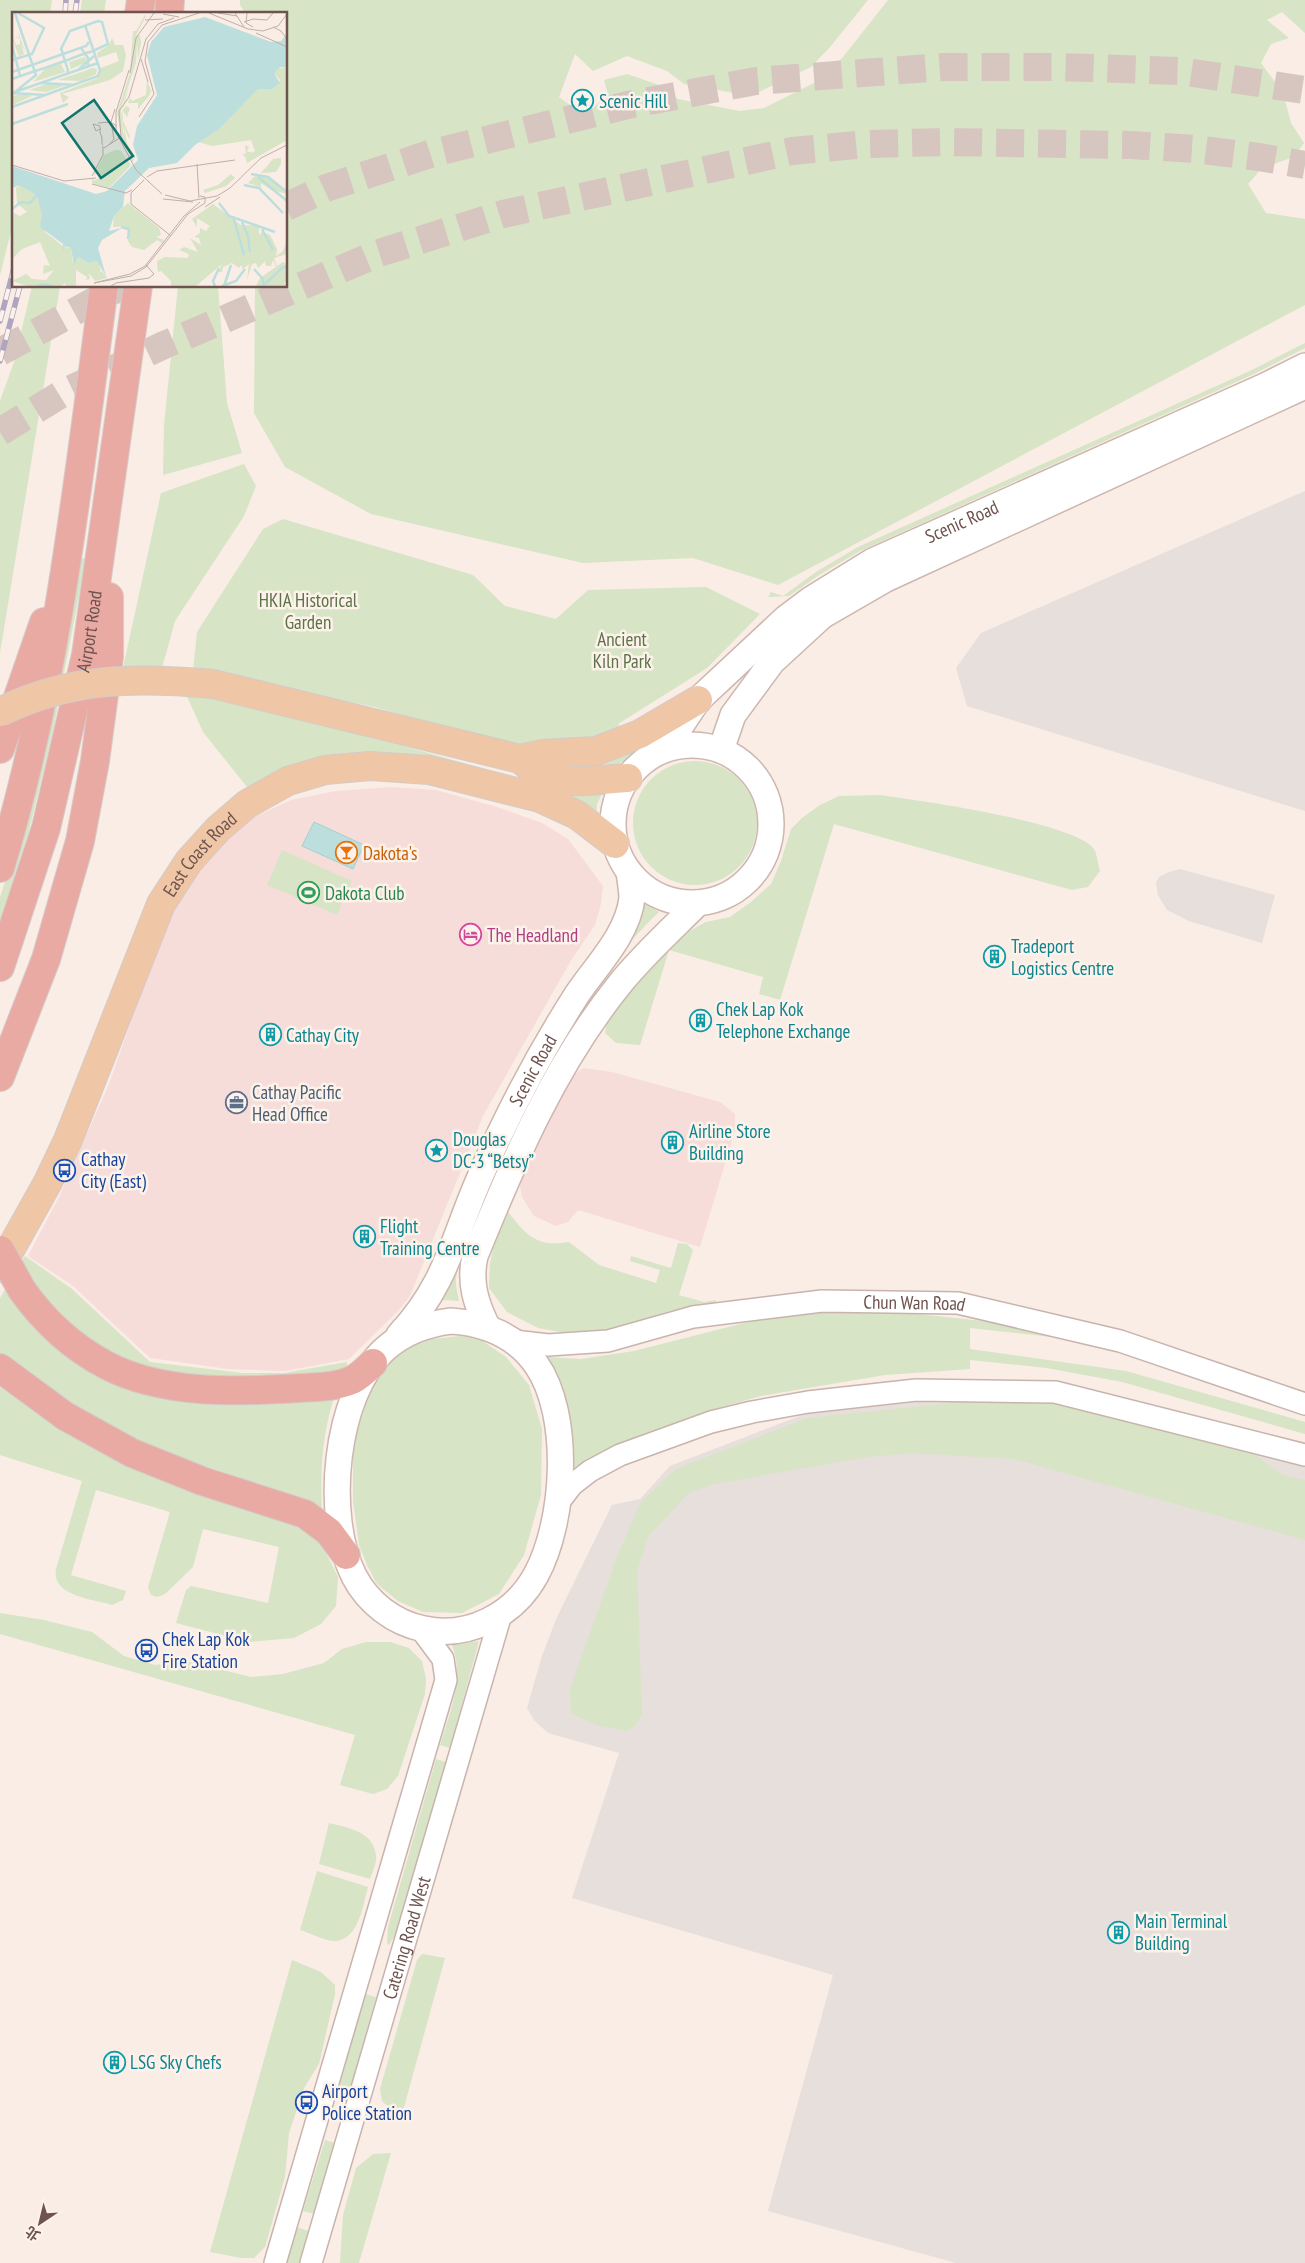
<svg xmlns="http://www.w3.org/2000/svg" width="1305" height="2263" font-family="'PT Sans Narrow','Noto Sans TC',sans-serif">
	<rect width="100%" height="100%" fill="#f9ede5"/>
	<!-- commercial -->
	<path fill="#f7ddda" d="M391 787 436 790 497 807 542 823 568 839 603 886 601 904 595 925 570 962 483 1116 410 1296 397 1312 349 1359 285 1371 228 1369 150 1358 73 1286 28 1256 59 1197 109 1084 166 922 187 884 212 852 245 821 291 800 336 791Z
		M584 1068 612 1072 720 1102 735 1114V1130L700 1247 578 1210 568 1222 556 1226 534 1216 522 1197 519 1180 529 1154 572 1075Z"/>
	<!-- industrial -->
	<path fill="#e7dfdb" d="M1305 491V811L967 706 956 668 981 633Z
		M1180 869 1275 895 1262 943 1189 921 1167 910 1158 895 1156 883 1159 877 1169 872Z
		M972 1396 1074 1400 1305 1463V2263H956L768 2211 833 1975 572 1898 619 1753 548 1733 534 1720 527 1708 542 1656 557 1617 612 1505 640 1499 670 1466 805 1414Z"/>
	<!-- green -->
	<path fill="#d7e4c5" d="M0 0H52L50 14H14V219L0 275Z
		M82 0H106L104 14H80Z
		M240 0H868L830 47 811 67 759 92 740 94 684 84 667 71 627 56 593 71 575 54 559 97 574 108H593L608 94 604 80 627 74 659 85 678 99 739 111 764 108 820 80 843 57 888 0H1305V33L1282 12 1267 20 1289 38 1271 44 1261 63 1283 93 1291 123 1304 143 1294 157 1262 168 1248 184 1266 213 1305 219V305L778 585 693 558 583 563 371 514 285 467 254 413 255 286H286V14H246L240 5Z
		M32 286H60L0 653V401L14 362Z
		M178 286H218L227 403 242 453 163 475 164 425Z
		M1305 343V348L1254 374 860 551 819 575 789 596 768 597 771 592 783 596 816 572 858 547 1252 370Z
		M244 464 256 486 244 516 175 621 162 668H123L161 493Z
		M283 519 473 575 505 606 556 619 588 590 706 587 760 614 707 668 618 724 624 731 594 740 525 748 484 740 375 707 193 671 197 632 263 529Z
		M74 556 86 559 53 731 29 831 0 921V897L16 849Z
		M186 694 211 698 396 744 561 790 603 792 597 804 596 819 493 778 278 771 247 787 203 732Z
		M664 727 637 754 613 767 550 769Z
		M633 823a62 62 0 1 1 124 0a62 62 0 1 1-124 0Z
		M879 795C916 800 1075 822 1094 849 1097 854 1098 865 1100 871L1088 887 1072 890 834 824 780 1000 759 994 763 977 669 950 640 1045 616 1043 605 1033 608 1015 643 967 682 935 706 922 730 917 751 902 771 884 781 861 791 829 802 818 820 805 839 796Z
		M282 850 352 881 337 915 267 885Z
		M639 901 659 912C582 985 528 1095 488 1193 476 1220 461 1249 456 1278 455 1285 458 1294 459 1301L444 1300 433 1305 503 1142Z
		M506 1209C525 1234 536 1248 569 1242L599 1265 656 1283 660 1270 630 1261 631 1256 671 1268 678 1243 687 1244 693 1250 679 1295 704 1302 716 1300V1304L669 1311 618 1328 583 1336 538 1328 507 1312 489 1288 490 1264 495 1236Z
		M25 1256 72 1289 150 1362 242 1373H284L347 1362V1367L314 1375 335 1394C322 1436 320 1468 322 1511L289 1494 135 1443 291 1517 319 1539 338 1577 336 1606 321 1624 294 1638 249 1642 176 1623 186 1590 191 1586 268 1603 279 1547 203 1529 193 1567 165 1594 157 1597 151 1595 148 1587 170 1512 96 1490 71 1575 126 1591 123 1600 112 1605C92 1599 51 1596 56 1569L82 1481 0 1455V1298Z
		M898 1312 983 1321 1061 1333 1060 1338 970 1328V1349L1126 1371 1305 1422V1434L1122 1382 1047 1368 970 1360V1369L885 1375 761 1396 707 1411 615 1446 589 1458 572 1469 567 1413 562 1384 547 1357 581 1359 634 1351 756 1320 816 1313Z
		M460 1336 481 1340 506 1357 529 1385 542 1429 541 1495 524 1555 499 1594 462 1613 423 1612 398 1601 377 1584 367 1565 359 1545 353 1501V1445L373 1381 403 1350 432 1339Z
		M981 1400 1073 1405 1254 1454 1282 1475 1305 1480V1540L1014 1459 911 1453 868 1457 714 1484 690 1492 649 1535 637 1572 642 1715 635 1726 627 1731 596 1725 571 1713 570 1689 617 1557 641 1502 676 1469 807 1418Z
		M0 1613 44 1620 92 1632 124 1656 155 1665 186 1661 251 1677 283 1674 324 1663 342 1649 366 1642H390L409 1648 422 1661 426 1679 425 1694 398 1776 387 1789 373 1794 340 1785 355 1735 0 1634Z
		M479 1641 450 1748 440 1745C450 1712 465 1679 452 1645Z
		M436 1759 446 1762 398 1930 389 1945 387 1943 388 1927Z
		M329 1823C348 1828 374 1831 376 1856 377 1863 372 1873 370 1879L319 1864Z
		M317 1871 368 1887C363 1904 359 1940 335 1941 325 1941 310 1933 300 1930Z
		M422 1954 445 1958 401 2118 382 2101 380 2089 417 1960Z
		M292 1960 321 1972 335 1985V1994L319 2064 304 2088 289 2133 285 2177 265 2247 254 2258H241L210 2252Z
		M365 1994 376 1997 347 2101 336 2098Z
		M325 2140 335 2143 315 2214 303 2211Z
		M391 2153 359 2263H340L343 2215 356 2168 373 2154Z
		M296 2227 309 2231 300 2263H286Z"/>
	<!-- water -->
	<path fill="#bcdfde" stroke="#a4cfce" d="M314 822 364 845 353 869 302 846Z"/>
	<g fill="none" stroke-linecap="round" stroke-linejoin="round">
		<!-- motorway-tunnel -->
		<path stroke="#d6c6bf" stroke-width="28" stroke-dasharray="28 14" stroke-linecap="butt" d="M286 207 326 188 433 153 628 105 756 81 943 67H1061L1180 71 1305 90
			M0 352 122 286
			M0 432 63 393 164 345 379 253 503 214 792 151 867 144 946 142 1131 145 1195 149 1259 157 1305 165"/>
		<defs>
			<g id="tertiary">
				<path id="s1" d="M514 1341 548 1345 608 1341 693 1317 822 1301 958 1303 1120 1341 1305 1404"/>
				<path d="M556 1506 572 1485 590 1471 620 1455 711 1422 752 1412 808 1402 916 1390 1055 1392 1305 1455"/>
				<path d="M275 2263 446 1680 443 1659 420 1628"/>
				<path id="s2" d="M311 2263 501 1614"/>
			</g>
			<g id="secondary">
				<circle cx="692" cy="824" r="79"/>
				<path id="s3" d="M671 747 678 730 698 700 786 618 810 600 873 561 1265 386 1305 366"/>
				<path d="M721 750 733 715 772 662 822 616 886 579 1305 386"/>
				<path d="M451 1321C485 1323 516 1336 536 1364 572 1415 565 1522 536 1575 514 1615 468 1639 424 1629 394 1623 368 1603 354 1576 324 1517 334 1395 385 1349 404 1332 426 1324 451 1321Z"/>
				<path d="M488 1328C476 1304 469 1283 475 1256 514 1160 554 1066 619 985 643 955 671 930 698 903"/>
				<path id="s4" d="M399 1335C447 1284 453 1238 480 1177 507 1115 539 1054 576 996 595 967 628 935 632 898 632 890 630 880 629 872"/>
			</g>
			<g id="primary">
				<path d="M213 684 520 759C527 764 534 772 542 776 566 786 602 779 628 778"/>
				<path d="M520 759 543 754 596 751 640 734 698 700"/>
				<path id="s5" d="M0 1268 48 1182 68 1140 161 904 189 861 218 829 247 804 288 781 325 770 370 766 429 770 540 798 577 815 615 844"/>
			</g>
			<g id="motorway">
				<path d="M139 14 141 0"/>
				<path d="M169 14 170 0"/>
				<path d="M0 749 44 622"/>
				<path d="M0 868C57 679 78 482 104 286"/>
				<path id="s6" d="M0 967 46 828 86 655 138 286"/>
				<path d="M0 1077 46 959 80 841 95 761 109 657V597"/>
				<path d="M22 1290C44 1321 72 1347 106 1365 163 1395 238 1392 300 1388 317 1387 336 1387 352 1380 360 1376 367 1369 373 1363"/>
				<path d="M0 1368 65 1416 132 1453 202 1481 305 1514 329 1532 346 1555"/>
			</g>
		</defs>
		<!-- tertiary casing -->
		<use href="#tertiary" stroke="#c8b4ad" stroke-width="24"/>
		<!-- secondary casing -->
		<use href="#secondary" stroke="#cdb6ae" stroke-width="28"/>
		<!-- primary casing -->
		<use href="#primary" stroke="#d4cbca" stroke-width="30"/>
		<!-- motorway casing -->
		<use href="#motorway" stroke="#d4cbca" stroke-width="30"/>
		<!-- tertiary -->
		<use href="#tertiary" stroke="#fff" stroke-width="21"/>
		<!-- secondary -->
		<use href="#secondary" stroke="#fff" stroke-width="25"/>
		<!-- primary -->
		<use href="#primary" stroke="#efc6a6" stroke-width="28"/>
		<!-- motorway -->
		<use href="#motorway" stroke="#eaaaa4" stroke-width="28"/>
		<defs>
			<path id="rail" d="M65 14 66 0
				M75 14 77 0
				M0 321 14 268
				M0 361 20 286"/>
		</defs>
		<!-- rail casing -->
		<use href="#rail" stroke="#afa5c0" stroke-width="5.5"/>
		<!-- rail -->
		<use href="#rail" stroke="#fcf2ea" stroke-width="4" stroke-dasharray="11" stroke-linecap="butt"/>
		<defs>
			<path id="primary-bridge" d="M0 712C70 677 137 677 213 684"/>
			<path id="motorway-bridge" d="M0 1250 22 1290"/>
		</defs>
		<!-- primary-bridge casing -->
		<use href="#primary-bridge" stroke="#d4cbca" stroke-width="30" stroke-linecap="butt"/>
		<!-- motorway-bridge casing -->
		<use href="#motorway-bridge" stroke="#d4cbca" stroke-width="30" stroke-linecap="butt"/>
		<!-- primary-bridge -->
		<use href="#primary-bridge" stroke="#efc6a6" stroke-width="28"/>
		<!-- motorway-bridge -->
		<use href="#motorway-bridge" stroke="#eaaaa4" stroke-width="28"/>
	</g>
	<!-- icons -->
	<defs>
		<symbol id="sight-ring" viewBox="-11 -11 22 22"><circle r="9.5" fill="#fcf2ea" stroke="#0f9aa8" stroke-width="1.5"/><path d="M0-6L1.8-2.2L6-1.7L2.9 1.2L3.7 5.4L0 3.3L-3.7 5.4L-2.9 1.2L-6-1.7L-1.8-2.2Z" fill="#0f9aa8"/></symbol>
		<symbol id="bar-ring" viewBox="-11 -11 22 22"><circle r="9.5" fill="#fcf2ea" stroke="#e8710a" stroke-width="1.5"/><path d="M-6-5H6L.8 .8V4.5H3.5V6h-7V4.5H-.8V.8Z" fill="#e8710a"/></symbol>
		<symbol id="stadium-ring" viewBox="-11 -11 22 22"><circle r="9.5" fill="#fcf2ea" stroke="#2e9e5b" stroke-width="1.5"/><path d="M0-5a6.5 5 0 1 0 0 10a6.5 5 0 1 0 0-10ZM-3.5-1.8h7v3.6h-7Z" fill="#2e9e5b"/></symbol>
		<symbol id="hotel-ring" viewBox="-11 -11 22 22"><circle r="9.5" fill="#fcf2ea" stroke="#d1479c" stroke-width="1.5"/><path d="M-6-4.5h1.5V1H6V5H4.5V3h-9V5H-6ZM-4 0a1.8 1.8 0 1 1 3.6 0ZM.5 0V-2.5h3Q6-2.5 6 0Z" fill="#d1479c"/></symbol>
		<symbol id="building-ring" viewBox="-11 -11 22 22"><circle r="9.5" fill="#fcf2ea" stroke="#0f9aa8" stroke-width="1.5"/><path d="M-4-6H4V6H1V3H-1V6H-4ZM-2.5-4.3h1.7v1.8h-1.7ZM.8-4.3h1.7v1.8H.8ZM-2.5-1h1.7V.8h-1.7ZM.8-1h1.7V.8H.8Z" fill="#0f9aa8"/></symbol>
		<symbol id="office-ring" viewBox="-11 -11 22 22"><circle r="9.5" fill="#fcf2ea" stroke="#5c6f8a" stroke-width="1.5"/><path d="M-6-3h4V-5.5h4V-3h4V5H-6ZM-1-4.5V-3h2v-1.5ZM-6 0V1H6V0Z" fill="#5c6f8a"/></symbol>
		<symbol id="bus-ring" viewBox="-11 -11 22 22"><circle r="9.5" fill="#fcf2ea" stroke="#1a4fb4" stroke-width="1.5"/><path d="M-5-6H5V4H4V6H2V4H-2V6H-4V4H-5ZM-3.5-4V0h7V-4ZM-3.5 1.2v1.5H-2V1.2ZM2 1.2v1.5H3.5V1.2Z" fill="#1a4fb4"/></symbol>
	</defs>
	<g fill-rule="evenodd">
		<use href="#sight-ring" x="570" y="88" width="25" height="25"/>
		<use href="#bar-ring" x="334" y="840" width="25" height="25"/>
		<use href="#stadium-ring" x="296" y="880" width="25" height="25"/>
		<use href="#hotel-ring" x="458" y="922" width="25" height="25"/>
		<use href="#building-ring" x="982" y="944" width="25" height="25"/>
		<use href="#building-ring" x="688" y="1008" width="25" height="25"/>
		<use href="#building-ring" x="258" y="1022" width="25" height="25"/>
		<use href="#office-ring" x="224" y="1090" width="25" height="25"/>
		<use href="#building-ring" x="660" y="1130" width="25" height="25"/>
		<use href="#sight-ring" x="424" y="1138" width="25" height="25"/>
		<use href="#bus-ring" x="52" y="1158" width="25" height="25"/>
		<use href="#building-ring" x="352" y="1224" width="25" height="25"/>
		<use href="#bus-ring" x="134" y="1638" width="25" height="25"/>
		<use href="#building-ring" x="1106" y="1920" width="25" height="25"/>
		<use href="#building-ring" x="102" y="2050" width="25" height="25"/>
		<use href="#bus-ring" x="294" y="2090" width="25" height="25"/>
	</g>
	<g text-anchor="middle" stroke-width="5" stroke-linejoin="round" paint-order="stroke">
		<!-- culture labels -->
		<g font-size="19" fill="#0d838f" stroke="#fcf2ea" text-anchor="start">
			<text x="599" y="108">Scenic Hill</text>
			<text x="1011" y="953">Tradeport<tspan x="1011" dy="22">Logistics Centre</tspan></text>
			<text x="716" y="1016">Chek Lap Kok<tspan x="716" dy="22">Telephone Exchange</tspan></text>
			<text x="286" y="1042">Cathay City</text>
			<text x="689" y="1138">Airline Store<tspan x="689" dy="22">Building</tspan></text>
			<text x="453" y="1146">Douglas<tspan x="453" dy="22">DC-3 “Betsy”</tspan></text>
			<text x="380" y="1233">Flight<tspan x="380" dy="22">Training Centre</tspan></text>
			<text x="1135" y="1928">Main Terminal<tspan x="1135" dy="22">Building</tspan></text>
			<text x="130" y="2069">LSG Sky Chefs</text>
		</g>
		<!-- street labels -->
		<g font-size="19" fill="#6e534e" stroke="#fcf2ea">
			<text dy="7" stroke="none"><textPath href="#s3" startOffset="376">Scenic Road</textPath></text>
			<text dy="7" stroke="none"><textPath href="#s6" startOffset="348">Airport Road</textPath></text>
			<text dy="7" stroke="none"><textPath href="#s5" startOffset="462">East Coast Road</textPath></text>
			<text dy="7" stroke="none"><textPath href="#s4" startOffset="298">Scenic Road</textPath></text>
			<text dy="7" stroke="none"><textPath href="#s1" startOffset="405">Chun Wan Road</textPath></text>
			<text dy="7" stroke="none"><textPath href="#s2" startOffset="339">Catering Road West</textPath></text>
		</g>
		<!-- park labels -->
		<g font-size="19" fill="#5c7248" stroke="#fcf2ea">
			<text x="308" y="607">HKIA Historical<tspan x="308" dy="22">Garden</tspan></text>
			<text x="622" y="646">Ancient<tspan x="622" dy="22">Kiln Park</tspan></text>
		</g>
		<!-- food labels -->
		<g font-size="19" fill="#c56008" stroke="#fcf2ea" text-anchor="start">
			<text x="363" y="860">Dakota's</text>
		</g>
		<!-- leisure labels -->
		<g font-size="19" fill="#27864d" stroke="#fcf2ea" text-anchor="start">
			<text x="325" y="900">Dakota Club</text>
		</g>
		<!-- hotel labels -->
		<g font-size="19" fill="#b23c85" stroke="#fcf2ea" text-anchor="start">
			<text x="487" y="942">The Headland</text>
		</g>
		<!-- service labels -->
		<g font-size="19" fill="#4e5e75" stroke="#fcf2ea" text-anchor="start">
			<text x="252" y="1099">Cathay Pacific<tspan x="252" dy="22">Head Office</tspan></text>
		</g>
		<!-- transit labels -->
		<g font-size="19" fill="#164399" stroke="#fcf2ea" text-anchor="start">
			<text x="81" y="1166">Cathay<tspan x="81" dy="22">City (East)</tspan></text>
			<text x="162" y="1646">Chek Lap Kok<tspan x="162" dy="22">Fire Station</tspan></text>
			<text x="322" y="2098">Airport<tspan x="322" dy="22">Police Station</tspan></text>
		</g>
	</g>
	<!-- overview -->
	<g transform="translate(12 12)">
		<rect width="275" height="275" fill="#f9ede5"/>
		<path d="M133 3 134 4 124 23 128 24 129 31 126 47 125 29 124 50 109 96 111 120 117 138 113 127 110 106 111 96 112 89 117 73 111 98 114 94 118 96 115 105 111 99V109L118 124 117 127 112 114 115 131 123 145 121 150 110 128 105 101 118 61 121 19H124ZM6 20 14 41 9 31 12 42 7 44 0 27V23L4 33 8 32V26H3L7 25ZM100 26 103 33H111L114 43 111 59 98 68 50 82 57 85 51 91 48 81 86 66 89 56 107 49 104 40 86 46 85 41 97 33ZM73 45 75 50 59 57 57 50ZM49 52 53 60 21 70 33 57ZM275 55V128L235 151 233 144 230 143 234 141 233 133 237 135 235 140H240L235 143 243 139 239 128 200 134 187 130 206 118 246 76 258 77 266 73 268 68 263 62 254 68 266 56ZM81 56 85 57 84 62 69 69 46 68ZM135 68 139 79 137 84 126 97V91H116L118 86 120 89 134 83ZM38 71 52 74 34 80 17 78ZM12 82 20 84 0 93V84ZM103 138H108L119 153 97 176 80 171V167L93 173 83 168 89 165 87 161 82 163 92 143ZM269 146V152L264 160 249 161 261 147ZM219 162 223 166 214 174 193 181 191 178 206 173ZM243 164 253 165 266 172 275 182 264 179 274 188 249 171V175L236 171ZM8 170 26 177 33 220 52 235 59 236 61 252 66 245 76 251 84 249 80 246 84 242 89 258 86 261 90 259 95 266 83 269 77 261 78 267 74 268 75 265 64 258V274H54L53 271 49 274H15L0 269 14 262 20 267 34 268 42 258 31 262 32 253 38 254 28 230 10 237 0 247V200L8 204 15 200 5 191 4 176 7 173 0 176ZM116 191 147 216 149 223 144 225 152 228 150 231 145 228 132 238 120 235 116 229 117 219 110 216 112 214 101 215 102 204ZM201 192 229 213 247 214V223L250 220 258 223 265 237 264 244 271 239 275 229V242L262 246 265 254H261L264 253 261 248 259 254H254L253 249 246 256 244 251 240 252 235 268 237 252 231 257 229 253 227 256 220 251 211 255 210 260H206L210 252 184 274H159V269L149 259 146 260 145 249 153 245 176 246 177 242 167 238 172 235 186 240 178 226 189 233 187 226 182 225 188 221V216L194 219 198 214 185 206V215L180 207ZM271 250 275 253V268L272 271 275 274H244L248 266Z" fill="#d7e4c5"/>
		<path d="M193 5 259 30 269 29 275 22V55H268L258 65 262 61 268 71 260 77H246L206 118 183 133 165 151 137 156 113 179 111 195 102 204 97 219 110 216 90 228 86 236 94 264 85 249 76 251 66 245 62 253 59 236 53 234 51 239V232L28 215 30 203 25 183 7 173 0 176V154L84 182 95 179 126 148 121 133 125 114 145 83 135 43 139 30 152 15Z" fill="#bcdfde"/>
		<path fill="none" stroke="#bcdfde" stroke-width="2.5" d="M3 1 24 63 3 80M0 33 8 64M69 36 76 46V55M0 48 20 42 32 16 6 1M66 58 82 44M0 60 74 34 77 30M0 67 20 60 33 56 53 49 74 41 78 40 81 39 96 32 90 10 86 9 58 19 49 37 50 39 52 46 56 58 55 62M29 71 63 73M0 81 33 83M0 81 86 51M0 95 86 64 88 58 73 13M0 112 56 92M126 157 134 146 143 147 141 153 146 150 274 38M239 162 256 165 275 180M0 165 78 192 92 191 106 181M246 165 275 189M232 173 247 176 271 201M108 177 123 160M207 191 217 204 263 220M0 197 9 190 18 191 25 183M221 204 232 243M230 210 236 224 238 240M109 215 117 217 116 227M250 217 261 238M242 257 251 267V273M25 274 31 272 40 274M203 274 201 269 207 256M210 274 224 269 233 257M212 274 219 253M251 274 271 255H275"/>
		<path fill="none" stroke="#c1afa9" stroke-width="1" d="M197 1 236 17 251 19 266 14 275 2M206 1 225 4M223 1 232 15M235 1 234 11 241 15M151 2 167 5M133 8 151 7M232 10 241 7 255 8 261 1M261 15 269 19 275 27M244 21 275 35M129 47 136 70M117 58 104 100V120L124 158 150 182M118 61 124 26 142 1M127 105 142 82 133 49 136 30 150 13 187 1M86 111 98 110 105 114M88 117 84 119 81 112 88 114V116L89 117H88V120L90 126V132L91 133M97 133 102 127 99 110 103 97M92 136 109 125 107 99 117 85 134 27 146 12 162 6M185 152 187 186M0 153 52 169 84 166M80 164 91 143V134M135 165 145 159 223 148M132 168 119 181V192L159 224M80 172 114 181 120 178M153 183 178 189 205 184 218 176 249 146 275 133M151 187 181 190M188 190 172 204 133 254 118 262 82 271 119 264 134 255 176 202 193 191V185L188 184M193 195 208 185M99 274 104 271 137 266 142 262 134 253"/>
		<path fill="#0f766e" fill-opacity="0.15" stroke="#0f766e" stroke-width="2.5" d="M82 88 121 144 89 166 50 111Z"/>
		<rect width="275" height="275" fill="none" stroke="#6e534e" stroke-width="2.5"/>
	</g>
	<!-- north arrow -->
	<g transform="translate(40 2223) rotate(215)" stroke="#fcf2ea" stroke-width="4" paint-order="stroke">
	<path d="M0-4L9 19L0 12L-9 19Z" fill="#6e534e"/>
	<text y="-8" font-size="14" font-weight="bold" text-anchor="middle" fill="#6e534e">北</text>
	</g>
</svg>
